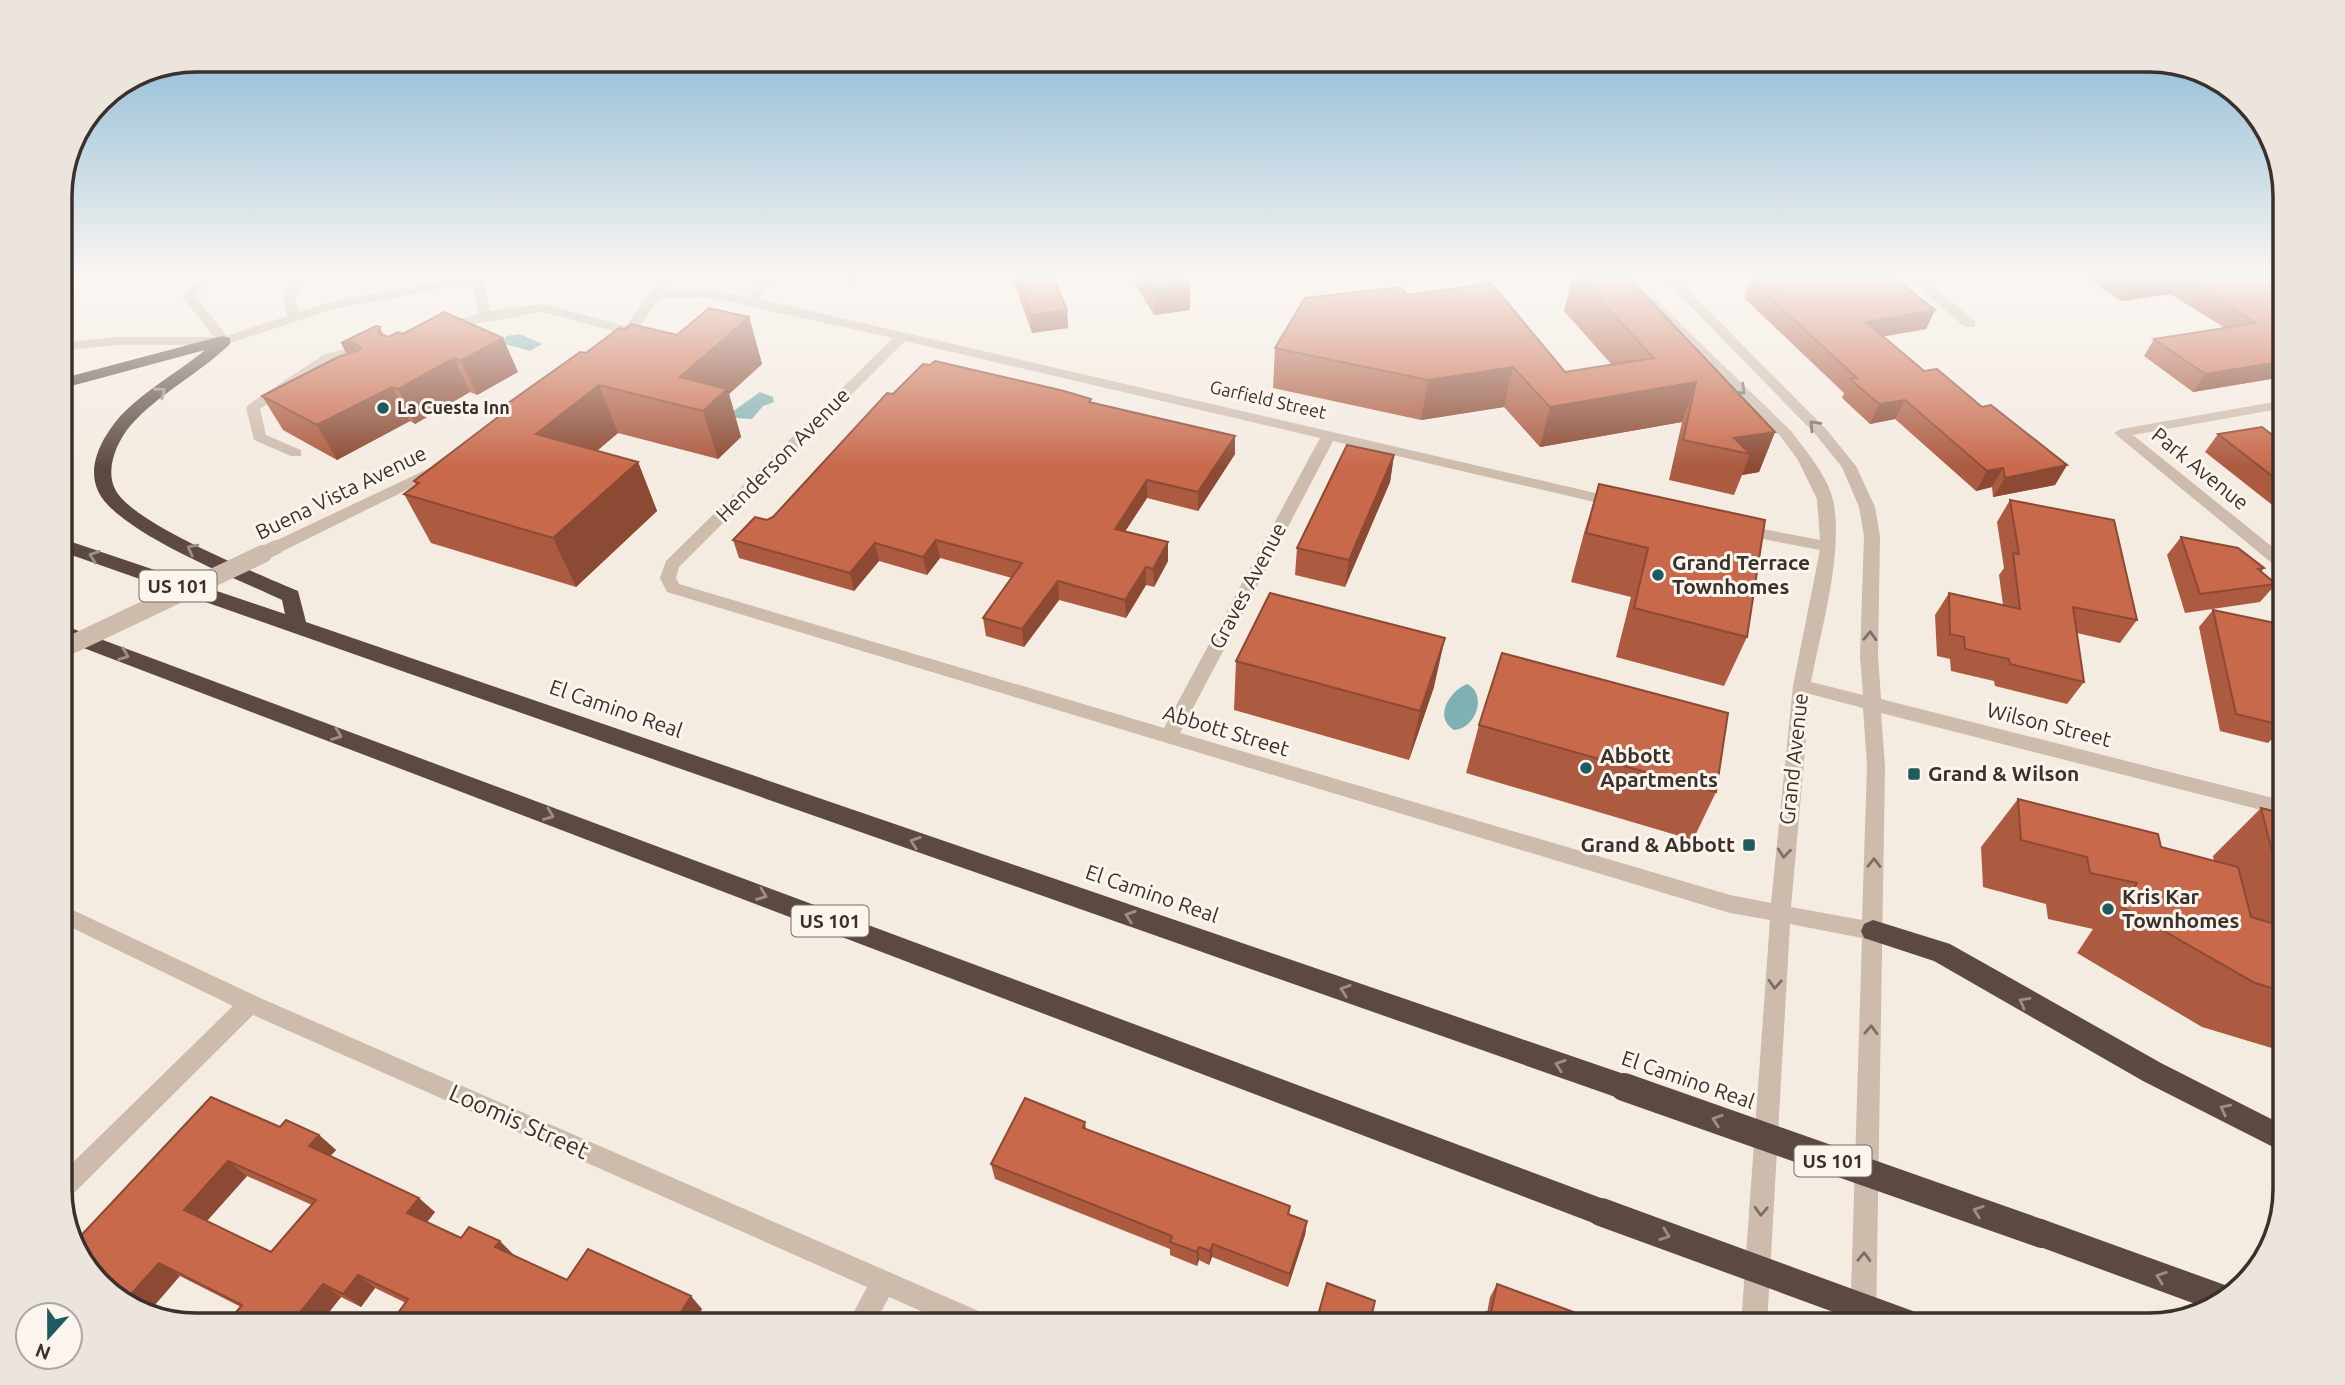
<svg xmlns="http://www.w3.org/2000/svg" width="2345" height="1385" font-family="Ubuntu,sans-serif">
	<rect width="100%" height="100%" fill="#f4ebe1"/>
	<!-- water -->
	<path fill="#7fb0b2" d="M520 334 542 344 530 351 502 343 507 336Z
		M760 392 773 397 774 402 763 406 752 419 735 418 732 412Z
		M1467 684C1488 694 1476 729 1454 730 1433 717 1450 691 1467 684Z"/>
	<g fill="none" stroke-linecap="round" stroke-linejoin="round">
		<!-- minor -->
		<path fill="#cdbbac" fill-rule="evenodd" d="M206 274H220L195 296 227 336 287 316 283 299 295 274 306 276 295 299 299 312 331 302 480 274H507L484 281 490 311 542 304 626 326 664 274H676L665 290 707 289 748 297 765 274H778L759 299 1621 499 1624 502 1616 507 1333 441 1180 733 1730 895 1771 903 1793 686 1820 550 1742 535 1734 530 1742 525 1820 540 1817 499 1798 460 1781 437 1616 274H1629L1791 431C1806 451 1827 475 1833 500 1844 551 1821 630 1811 682L1863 695 1860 656 1864 536 1859 507 1842 467 1816 435 1659 274H1672L1826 429 1856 466 1875 507 1880 536 1878 656 1881 699 2285 801V816L1881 713 1885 766 1876 1325H1850L1862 938 1790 924 1767 1325H1741L1770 920 1730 913 667 592 660 578 666 561 893 338 707 297 659 298C650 310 633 341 621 346L614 342 621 333 542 312 440 330V324L478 314 472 283 334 309 224 345H116L60 351V343L116 337H214L182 296ZM905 341 1320 438 1164 728 679 584 676 578 679 567ZM1810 694 1863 708 1867 766 1862 920 1791 907Z
			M1903 274H1917L1975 321V327H1965Z
			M367 343 374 347 372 350 333 361 260 409 266 435 301 450V456H291L254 440 246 408 248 405 323 355Z
			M2285 400V408L2133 435 2285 557V570L2279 569 2114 433 2121 429Z
			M434 466 441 471 439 474 283 551H271L269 547 271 543Z
			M60 904 258 997 990 1316 994 1325H953L889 1297 874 1325H847L867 1287 253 1015 68 1199 61 1202 60 1175 233 1006 60 922Z"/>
		<!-- highway -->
		<path fill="#5c4a42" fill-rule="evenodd" d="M222 336 230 338V344C199 374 158 394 130 426 117 442 104 470 116 491 137 526 257 573 298 591L306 622 1624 1074 1634 1078 1638 1087 1634 1096 1624 1100 60 551V538L285 614 282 600C240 580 120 533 99 493 86 468 101 440 117 420 141 392 176 374 205 350L60 389V379Z
			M60 624 1601 1198 1611 1202 1615 1212 1611 1222 1601 1226 60 639Z
			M1873 920 1950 944 2161 1063 2285 1126V1153L2143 1081 1934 961 1864 938 1861 931 1864 924Z
			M2042 1219 2225 1285 2235 1289 2218 1307 2209 1309 2032 1244 2027 1234 2032 1224Z"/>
		<!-- minor-bridge-far1 -->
		<path stroke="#cdbbac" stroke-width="14" d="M259 555 277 547"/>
		<!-- minor-bridge -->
		<path stroke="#cdbbac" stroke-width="18" d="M60 650 263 554"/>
		<!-- highway-bridge -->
		<path stroke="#5c4a42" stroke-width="28" d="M1624 1087 2042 1234
			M1601 1212 1910 1325"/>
	</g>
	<!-- wall -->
	<path fill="#ac5a40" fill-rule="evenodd" d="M842 274H874L849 282Z
		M1011 274H1052L1067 310 1068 328 1032 333Z
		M1129 274H1184L1190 310 1154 315Z
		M1573 274H1625L1775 432 1759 472 1742 475 1734 495 1669 480 1682 422 1540 447 1504 407 1421 420 1273 388 1275 348 1407 295 1565 372 1612 365 1564 311Z
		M1743 274H1889L1935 310 1926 329 1883 336 1924 371 1982 407 2067 465 2055 485 1993 497 1992 487 1976 491 1895 419 1870 424 1842 398 1844 393 1744 298 1750 281Z
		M2081 274H2285V374L2283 377 2193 392 2144 356 2154 339 2225 328 2170 294 2121 301Z
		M749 317 762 364 729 394 741 437 718 459 618 433 597 451 638 462 657 511 576 587 431 543 404 494 416 485 414 481 506 410 504 406 625 329 677 335Z
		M380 327 384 336 518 372 477 395 470 392 415 424 410 421 337 460 283 430 262 396 347 354 341 343Z
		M893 394 1091 402 1235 436V454L1198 511 1147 498 1125 531 1168 561 1154 587 1146 585 1126 618 1059 600 1024 647 986 636 983 618 1012 578 940 558 927 575 879 561 854 591 739 558 733 540 773 517Z
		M2218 434 2276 438 2285 436V515L2205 452Z
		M1394 455 1390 482 1345 587 1295 575 1297 548Z
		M1599 484 1747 637 1724 686 1616 657 1631 597 1571 582 1584 533Z
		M2010 500 2137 620 2120 643 2077 633 2084 682 2067 704 1995 686 1994 681 1951 671 1950 659 1937 656 1935 615 1949 593 2003 605 1999 575 2004 568 1997 522Z
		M2181 537 2264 568 2261 572 2276 584 2260 602 2185 613 2167 555Z
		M2213 610 2285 625V726L2268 743 2220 731 2199 627Z
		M1236 661 1434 687 1409 760 1234 710Z
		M1479 725 1716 792 1693 840 1466 773Z
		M2018 799 2161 847 2214 861 2213 856 2261 808 2285 814V1052L2202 1027 2077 953 2093 929 2048 919 2046 904 1983 887 1981 847Z
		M1085 1122 1086 1129 1290 1206 1289 1214 1307 1221 1305 1235 1288 1287 1212 1257 1209 1265 1199 1260 1197 1266 1170 1255V1249L995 1179 991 1164Z
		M280 1127 319 1135 336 1150 330 1156 435 1212 427 1222 461 1238 514 1255V1256L567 1280 702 1309 692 1326H408L396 1316 406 1303 375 1288 361 1307 341 1297 318 1326H225L241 1307 180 1276 78 1258ZM247 1176 312 1205 271 1252 207 1221Z
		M1497 1284 1598 1326H1479L1487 1313 1490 1297Z"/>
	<!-- shaded-wall -->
	<path fill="#8c4a34" d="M848 274H874L849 282Z
		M2181 277 2170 294 2121 301 2130 284Z
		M1190 284V310L1154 315V289Z
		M1067 310 1068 328 1032 333 1031 315Z
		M1935 310 1926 329 1858 341 1866 322Z
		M749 317 762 364 729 394 741 437 718 459 703 411 680 377Z
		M503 338 518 372 477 395 461 361Z
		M352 342 370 376 359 377 341 343Z
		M2285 353V374L2283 377 2193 392 2205 374Z
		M454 358 470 392 415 424 398 389Z
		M1513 367 1504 407 1421 420 1428 380Z
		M1696 382 1682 422 1540 447 1550 407Z
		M599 385 618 433 558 483 536 434Z
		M392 387 410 421 337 460 317 425Z
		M1905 400 1895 419 1870 424 1879 404Z
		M1775 432 1759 472 1742 475 1750 454 1734 438Z
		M1235 436V454L1198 511V492Z
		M1394 455 1390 482 1345 587 1349 560Z
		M638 462 657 511 576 587 553 538Z
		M2067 465 2055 485 1993 497 2005 478Z
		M2003 468 1992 487 1976 491 1987 471Z
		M1147 480V498L1115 547V529Z
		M936 540 940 558 927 575 923 557Z
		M1168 542V561L1154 587 1153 569Z
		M875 543 879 561 854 591 850 573Z
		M1146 567V585L1126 618 1125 600Z
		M1058 581 1059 600 1024 647 1022 629Z
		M1445 638 1434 687 1409 760 1420 711Z
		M319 1135 336 1150 326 1161 309 1146Z
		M228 1161 247 1176 204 1224 184 1210Z
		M419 1198 435 1212 423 1227 407 1213Z
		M1307 1221 1305 1235 1288 1287 1290 1274Z
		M500 1241 514 1255 510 1261 495 1247Z
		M1213 1244 1212 1257 1209 1265 1210 1251Z
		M1199 1247V1260L1197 1266V1252Z
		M159 1263 180 1276 148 1313 127 1307 123 1303Z
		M358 1275 375 1288 361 1307 343 1294Z
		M323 1284 341 1297 318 1326H289Z
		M691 1296 702 1309 692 1326H673Z"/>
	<!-- building -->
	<path fill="#c8694b" stroke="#8c4a34" stroke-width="2" fill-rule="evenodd" d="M1016 274H1052L1067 310 1031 315Z
		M1144 274H1184L1190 284 1154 289Z
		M1576 274H1625L1775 432 1734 438 1750 454 1683 440 1696 382 1550 407 1513 367 1428 380 1275 348 1305 298 1401 287 1407 295 1491 283 1565 372 1654 358Z
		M1769 274H1889L1935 310 1866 322 1924 371 1937 369 1982 407 1991 405 2067 465 2005 478 2003 468 1987 471 1905 400 1879 404 1850 379 1857 378 1751 280 1772 276Z
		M2115 274H2285V361L2205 374 2154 339 2256 323 2181 277 2130 284Z
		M709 308 749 317 680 377 727 389 703 411 599 385 536 434 638 462 553 538 404 494 419 483 414 481 510 408 504 406 580 352 586 353 619 328 625 329 631 324 677 335Z
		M444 312 503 338 461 361 454 358 398 389 392 387 317 425 262 396 338 357 359 350 361 347 352 342 341 343 376 326 380 327 378 333 388 337 398 332 403 334Z
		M935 361 1064 391 1091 399 1089 402 1235 436 1198 492 1147 480 1115 529 1168 542 1153 569 1146 567 1125 600 1058 581 1022 629 983 618 1022 563 936 540 923 557 875 543 850 573 733 540 755 517 767 520 773 517 887 393 893 394 923 364 930 365Z
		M2262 427 2276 438 2285 436V486L2218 434Z
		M1347 445 1394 455 1349 560 1297 548Z
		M1599 484 1765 520 1747 637 1634 608 1648 548 1586 533Z
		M2010 500 2114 520 2137 620 2073 607 2084 682 2010 664 2009 659 1965 649 1964 637 1950 634 1949 593 2020 609 2013 553 2019 554Z
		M2181 537 2238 548 2264 568 2258 569 2276 584 2200 594Z
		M1270 593 1445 638 1420 711 1236 661Z
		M2213 610 2285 625V704L2279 703 2285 726 2236 714Z
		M1502 653 1728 713 1716 792 1479 725Z
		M2018 799 2158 834 2161 847 2238 867 2251 917 2285 927V992L2255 983 2122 907 2137 883 2090 873 2087 857 2021 840Z
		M2261 808 2285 814V870L2276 867Z
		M211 1097 280 1127 286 1120 319 1135 309 1146 419 1198 407 1213 461 1238 469 1227 500 1241 495 1247 567 1280 588 1249 691 1296 673 1326H532L529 1324 528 1326H415L396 1316 408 1299 358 1275 343 1294 323 1284 289 1326H225L242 1305 159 1263 123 1303 78 1258 74 1243ZM228 1161 316 1200 271 1252 184 1210Z
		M1025 1098 1085 1122 1083 1128 1290 1206 1288 1214 1307 1221 1290 1274 1213 1244 1210 1251 1199 1247 1197 1252 1170 1242 1172 1236 991 1164Z
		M1327 1283 1375 1301 1369 1326H1315Z
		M1497 1284 1598 1321V1326H1483L1486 1312 1491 1313Z"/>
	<!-- one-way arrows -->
	<defs><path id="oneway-chevron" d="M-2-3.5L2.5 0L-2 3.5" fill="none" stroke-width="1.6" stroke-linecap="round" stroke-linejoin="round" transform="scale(1.75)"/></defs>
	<g stroke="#7d6f65">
		<use href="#oneway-chevron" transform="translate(1741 390) rotate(44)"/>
		<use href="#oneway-chevron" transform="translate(1814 425) rotate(-134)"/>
		<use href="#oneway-chevron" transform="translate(1870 636) rotate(-88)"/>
		<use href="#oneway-chevron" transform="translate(1784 853) rotate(96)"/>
		<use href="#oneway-chevron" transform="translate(1874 863) rotate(-89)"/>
		<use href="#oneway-chevron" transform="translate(1775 984) rotate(93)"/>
		<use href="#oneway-chevron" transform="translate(1871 1030) rotate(-88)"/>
		<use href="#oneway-chevron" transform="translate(1761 1211) rotate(93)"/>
		<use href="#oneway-chevron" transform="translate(1864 1257) rotate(-88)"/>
	</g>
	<g stroke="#9c8e87">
		<use href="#oneway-chevron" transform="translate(161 392) rotate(-37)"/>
		<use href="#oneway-chevron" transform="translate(192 549) rotate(-152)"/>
		<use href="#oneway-chevron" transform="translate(94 556) rotate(-161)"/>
		<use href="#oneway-chevron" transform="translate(124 655) rotate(21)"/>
		<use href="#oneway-chevron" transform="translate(337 735) rotate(21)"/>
		<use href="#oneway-chevron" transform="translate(549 815) rotate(21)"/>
		<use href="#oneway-chevron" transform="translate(915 842) rotate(-161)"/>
		<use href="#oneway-chevron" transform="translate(762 895) rotate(21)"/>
		<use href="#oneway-chevron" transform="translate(1130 916) rotate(-161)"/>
		<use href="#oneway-chevron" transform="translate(1345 990) rotate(-161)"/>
		<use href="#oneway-chevron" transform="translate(2024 1002) rotate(-151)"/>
		<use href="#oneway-chevron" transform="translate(1560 1065) rotate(-161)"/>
		<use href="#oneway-chevron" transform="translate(2225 1109) rotate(-153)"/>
		<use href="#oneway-chevron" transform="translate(1717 1120) rotate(-161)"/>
		<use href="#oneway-chevron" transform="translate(1978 1211) rotate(-161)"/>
		<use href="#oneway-chevron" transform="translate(1665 1235) rotate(20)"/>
		<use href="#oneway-chevron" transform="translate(2161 1277) rotate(-160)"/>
	</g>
	<!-- sky -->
	<linearGradient id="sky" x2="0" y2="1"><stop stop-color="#7eb2d2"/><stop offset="0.59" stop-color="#faf6f2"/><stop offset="1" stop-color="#faf6f2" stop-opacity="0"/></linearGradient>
	<rect width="2345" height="468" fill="url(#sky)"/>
	<!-- markers -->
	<g fill="#1f5a5e" stroke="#fbf5ee" stroke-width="2.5">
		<circle cx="383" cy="408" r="7"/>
		<circle cx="1658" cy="575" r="7"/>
		<circle cx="1586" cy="768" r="7"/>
		<rect x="1907" y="767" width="14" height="14" rx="3.5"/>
		<rect x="1742" y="838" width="14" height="14" rx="3.5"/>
		<circle cx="2108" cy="909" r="7"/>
	</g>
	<g text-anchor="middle" stroke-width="6" stroke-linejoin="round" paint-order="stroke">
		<!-- far-street labels -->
		<g font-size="18" fill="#3b302b" stroke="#fbf5ee">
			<text transform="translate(1268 400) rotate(13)" y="6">Garfield Street</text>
		</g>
		<!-- far-poi labels -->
		<g font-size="18" font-weight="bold" fill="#3b302b" stroke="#fbf5ee" text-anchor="start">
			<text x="397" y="414">La Cuesta Inn</text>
		</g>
		<!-- shield labels -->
		<g fill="#fbf5ee" stroke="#756b66" stroke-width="2">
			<rect x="139.5" y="570.5" width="77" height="31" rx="5"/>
			<rect x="791.5" y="905.5" width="77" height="31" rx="5"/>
			<rect x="1794.5" y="1145.5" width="77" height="31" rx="5"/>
		</g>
		<g font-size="19" font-weight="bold" fill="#3b302b">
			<text x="178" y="593">US 101</text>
			<text x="830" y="928">US 101</text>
			<text x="1833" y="1168">US 101</text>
		</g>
		<!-- street labels -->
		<g font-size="21" fill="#3b302b" stroke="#fbf5ee">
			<text transform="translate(783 455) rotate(-45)" y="7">Henderson Avenue</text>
			<text transform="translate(2200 469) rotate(39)" y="7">Park Avenue</text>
			<text transform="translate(341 493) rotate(-26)" y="7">Buena Vista Avenue</text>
			<text transform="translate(1248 586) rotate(-62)" y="7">Graves Avenue</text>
			<text transform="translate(616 709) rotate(19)" y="7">El Camino Real</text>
			<text transform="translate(2049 725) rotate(14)" y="7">Wilson Street</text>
			<text transform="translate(1226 731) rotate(17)" y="7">Abbott Street</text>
			<text transform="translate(1794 759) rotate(-84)" y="7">Grand Avenue</text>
			<text transform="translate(1152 894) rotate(19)" y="7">El Camino Real</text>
			<text transform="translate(1688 1080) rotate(19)" y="7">El Camino Real</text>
		</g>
		<!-- poi labels -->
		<g font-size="21" font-weight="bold" fill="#3b302b" stroke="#fbf5ee" text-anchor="start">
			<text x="1672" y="570">Grand Terrace<tspan x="1672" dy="24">Townhomes</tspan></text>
			<text x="1600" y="763">Abbott<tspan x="1600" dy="24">Apartments</tspan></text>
			<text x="1928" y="781">Grand &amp; Wilson</text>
			<text x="1735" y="852" text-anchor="end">Grand &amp; Abbott</text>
			<text x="2122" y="904">Kris Kar<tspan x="2122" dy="24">Townhomes</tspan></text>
		</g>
		<!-- near-street labels -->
		<g font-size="24" fill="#3b302b" stroke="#fbf5ee">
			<text transform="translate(519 1122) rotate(24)" y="8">Loomis Street</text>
		</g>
	</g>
	<!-- crop -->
	<path d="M0 0H2345V1385H0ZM196 72H2149A124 124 0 0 1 2273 196V1189A124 124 0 0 1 2149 1313H196A124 124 0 0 1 72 1189V196A124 124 0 0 1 196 72Z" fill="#ece5de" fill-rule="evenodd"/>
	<path fill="none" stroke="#3b302b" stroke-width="3.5" d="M196 72H2149A124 124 0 0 1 2273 196V1189A124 124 0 0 1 2149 1313H196A124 124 0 0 1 72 1189V196A124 124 0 0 1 196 72Z"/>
	<!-- north arrow -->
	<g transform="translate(49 1336) rotate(201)"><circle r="33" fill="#fbf5ee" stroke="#aea6a0" stroke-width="2"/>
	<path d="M0-5L12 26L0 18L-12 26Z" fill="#1f5a5e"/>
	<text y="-10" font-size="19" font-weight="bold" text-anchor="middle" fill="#3b302b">N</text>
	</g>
</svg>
